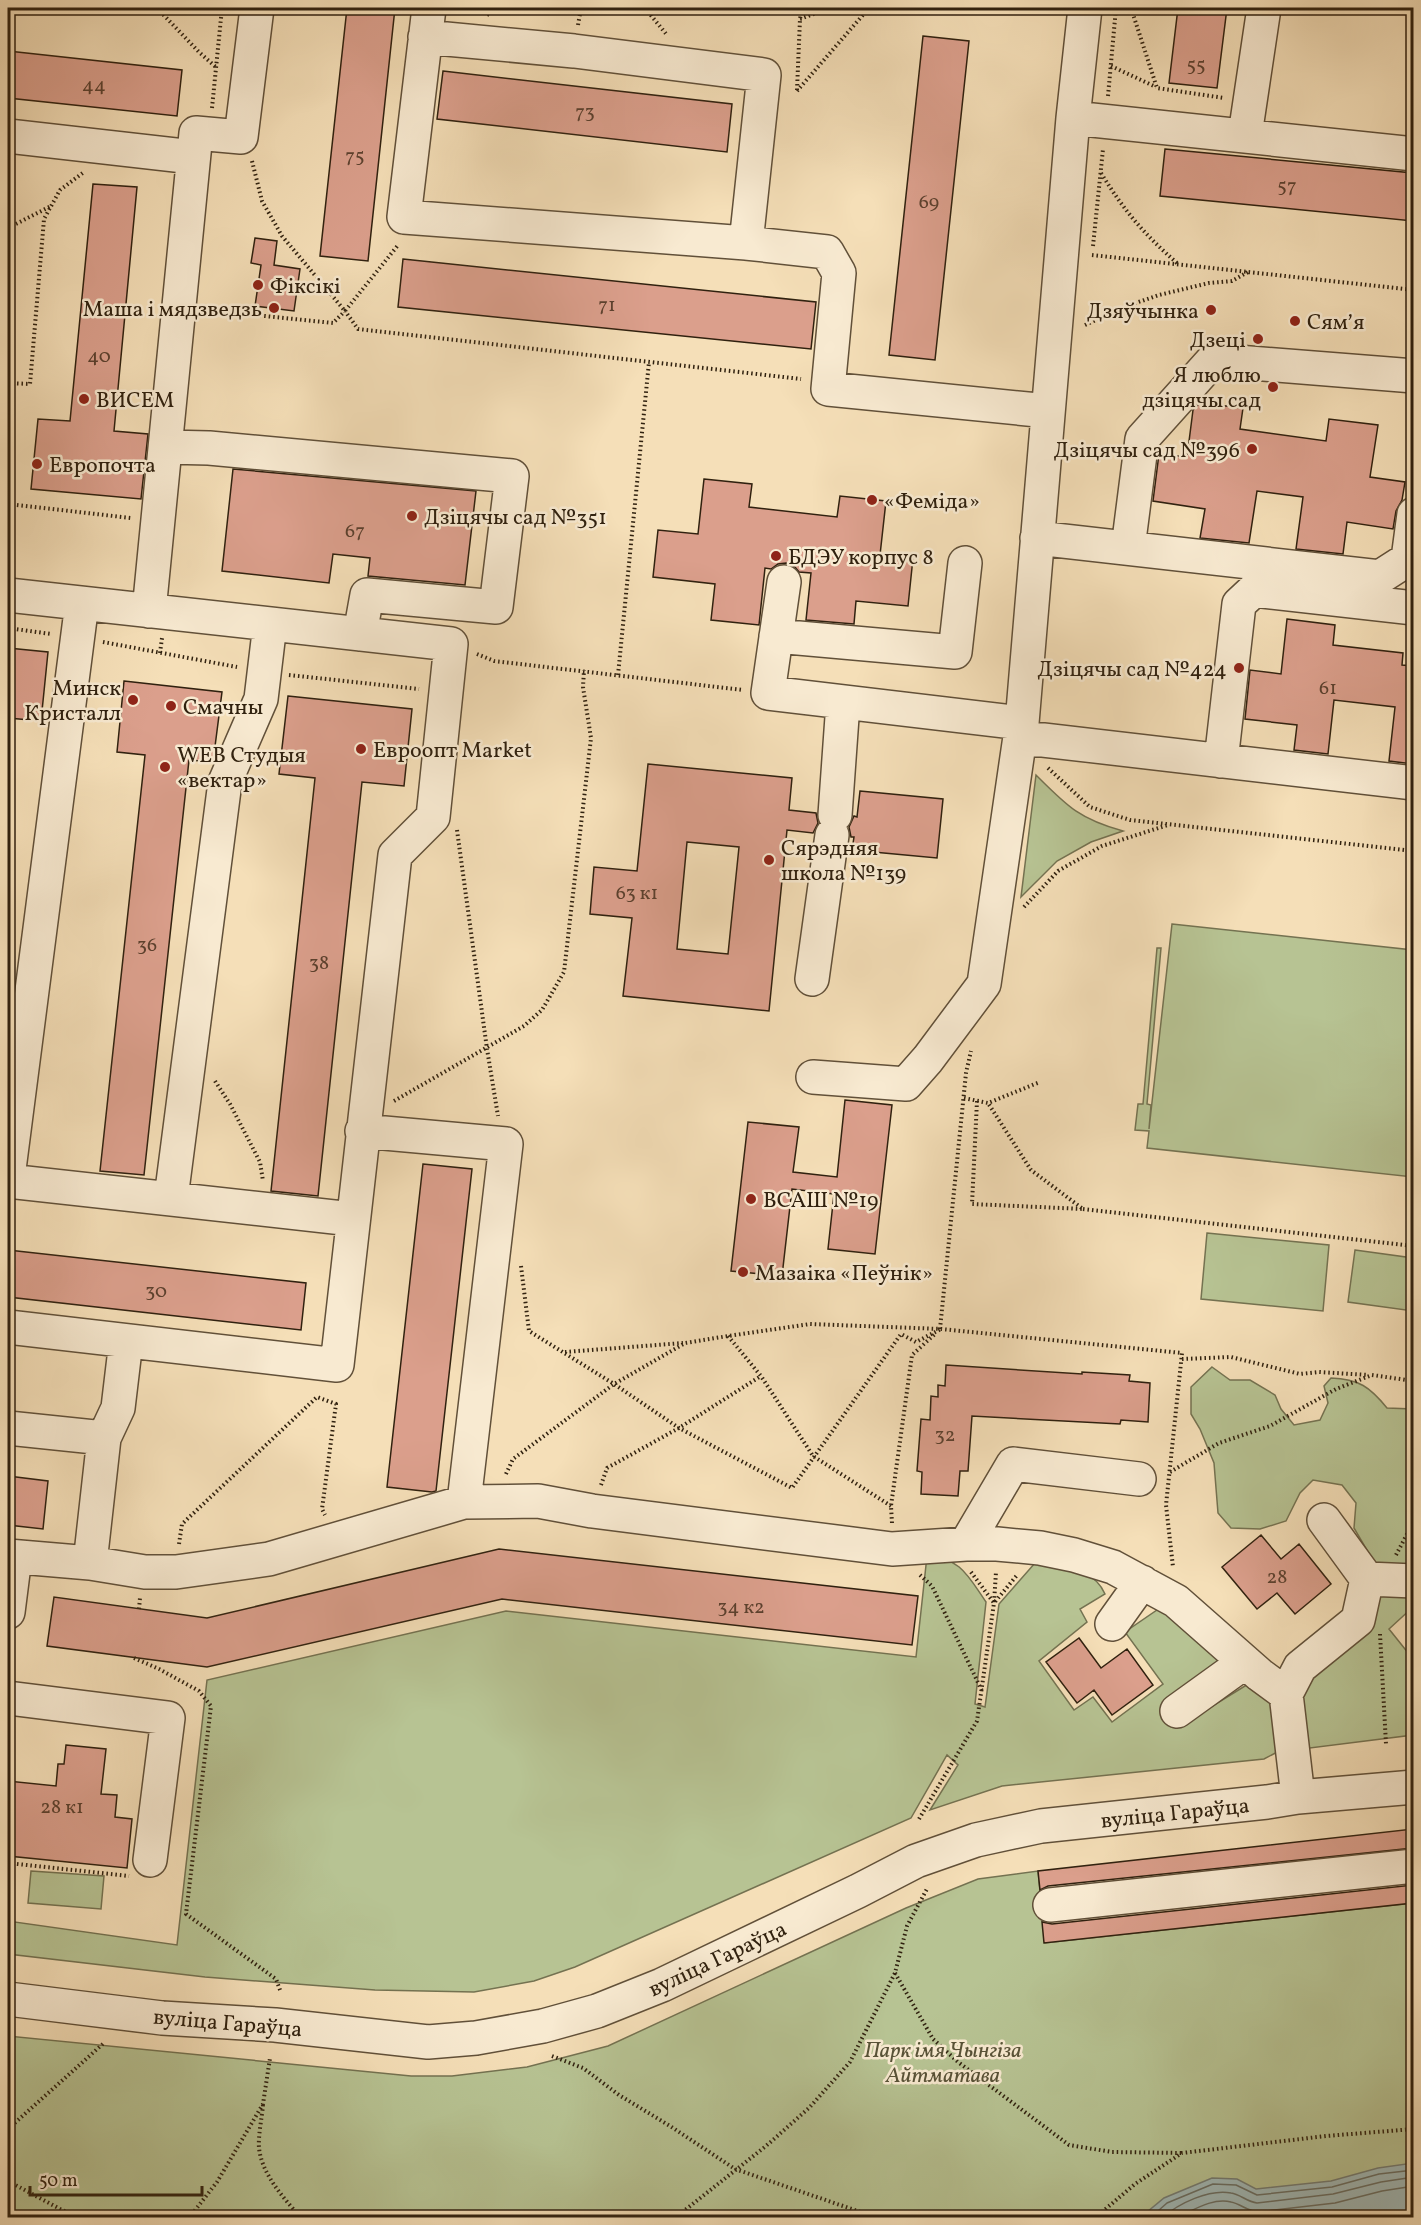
<svg xmlns="http://www.w3.org/2000/svg" width="1421" height="2225" font-family="Vollkorn,serif">
	<rect width="100%" height="100%" fill="#f5dfb8"/>
	<filter id="stains"><feTurbulence type="fractalNoise" baseFrequency=".00333" numOctaves="4"/><feColorMatrix values="0 0 0 0 .2 0 0 0 0 .09 0 0 0 0 .02 0 0 0 .5 -.17"/></filter>
	<radialGradient id="worn" r=".72"><stop offset=".6" stop-color="#630" stop-opacity="0"/><stop offset="1" stop-color="#630" stop-opacity=".3"/></radialGradient>
	<!-- green -->
	<path fill="#b7c393" stroke="#747251" stroke-width="1.5" d="M1036 775C1067 806 1079 819 1123 831L1091 842 1057 861 1021 897Z
		M1172 924 1413 950V1177L1147 1148 1149 1131 1135 1130 1138 1104H1143L1157 948H1161L1147 1104 1151 1105 1149 1129Z
		M1207 1233 1329 1245 1323 1311 1201 1299Z
		M1355 1250 1413 1258V1311L1348 1302Z
		M1212 1367 1230 1380H1250L1275 1395 1281 1409 1294 1425 1320 1420 1328 1403 1324 1386 1331 1378C1359 1379 1370 1387 1387 1408L1413 1409V1566L1375 1564 1354 1528 1356 1503 1342 1485 1313 1480 1300 1493 1286 1521 1260 1529 1231 1528 1218 1513 1214 1463 1200 1429 1191 1414V1387Z
		M927 1556C961 1558 968 1576 986 1602L975 1704 985 1707 999 1604 1035 1563C1061 1568 1093 1566 1105 1594L1080 1609 1087 1622 1039 1661 1074 1710 1093 1697 1112 1722 1163 1684 1125 1632 1157 1610 1177 1614 1233 1661 1163 1710 1177 1728 1253 1681 1276 1698 1281 1750 1264 1759 1002 1786 930 1810 958 1765 947 1755 911 1818 575 1967 534 1981 474 1992 375 1990 205 1977 8 1954V1921L177 1945 207 1680 506 1611 916 1657Z
		M1371 1588 1413 1592V1607L1389 1629 1413 1659V1697L1411 1698 1413 1735 1302 1749 1297 1692Z
		M31 1871 104 1876 101 1909 28 1903Z
		M1038 1871 1045 1943 1413 1903V2217H8V2036L411 2076H452L527 2067 608 2046 906 1908 978 1879Z"/>
	<!-- water -->
	<path fill="#a0bab9" stroke="#737d75" stroke-width="1.5" d="M1413 2163V2217H1141L1164 2198 1212 2178 1237 2179 1256 2189 1331 2181 1378 2168Z"/>
	<g fill="none" stroke-linecap="round" stroke-linejoin="round">
		<!-- shore -->
		<path stroke="#686e64" stroke-width="1.5" d="M1150 2218 1167 2203 1213 2184 1236 2185 1257 2195 1332 2187 1379 2174 1414 2170
			M1162 2218C1179 2203 1209 2189 1231 2193 1240 2194 1247 2202 1257 2203L1333 2194 1381 2182 1414 2177
			M1176 2218C1192 2211 1213 2197 1231 2202 1241 2204 1247 2211 1258 2212L1335 2203 1382 2191 1414 2186"/>
	</g>
	<!-- building -->
	<path fill="#db9f8c" stroke="#30210f" stroke-width="1.5" fill-rule="evenodd" d="M347 8H395L368 261 320 256Z
		M1178 8H1227L1217 88 1169 83Z
		M923 36 969 41 935 360 889 355Z
		M8 51 182 70 177 116 8 98Z
		M443 71 732 104 727 152 437 119Z
		M1165 149 1413 173V221L1160 196Z
		M93 184 137 187 114 431 148 434 141 499 31 489 38 419 70 421Z
		M255 238 277 241 274 265 300 269 294 311 255 306 261 265 251 263Z
		M403 259 816 302 811 349 398 307Z
		M1200 403 1243 408 1240 429 1326 441 1329 419 1378 425 1370 477 1405 482 1402 500 1396 511 1393 529 1347 522 1343 554 1296 549 1303 497 1257 491 1249 543 1200 538 1205 509 1153 501 1159 454 1187 457 1193 410Z
		M233 469 476 491 465 585 368 576 370 558 333 554 329 583 222 571Z
		M704 479 752 484 749 507 837 517 840 496 886 501 880 555 913 558 908 606 856 601 854 624 806 620 811 573 799 572 795 567 786 563 778 564 771 569 765 568 759 625 711 620 715 584 653 577 658 530 698 534Z
		M1287 619 1335 625 1333 645 1403 653 1402 665 1413 666V764L1389 761 1395 707 1334 700 1328 754 1294 750 1297 725 1245 719 1250 670 1281 674Z
		M8 648 48 652 41 721 8 718Z
		M124 681 222 692 213 762 189 760 144 1175 100 1171 145 755 117 752Z
		M288 696 412 709 404 786 362 782 318 1196 271 1191 315 778 279 774Z
		M648 764 792 778 789 810 816 813 818 823 813 833 787 830 769 1011 623 996 632 918 590 914 594 867 637 871ZM687 842 739 847 728 954 677 949Z
		M860 791 943 799 937 858 852 850 854 837H851L849 827 854 816 857 817Z
		M845 1100 892 1105 875 1254 828 1249 834 1194 792 1189 782 1276 731 1271 748 1122 799 1127 793 1172 837 1177Z
		M423 1164 472 1169 436 1491 432 1492 387 1487Z
		M8 1250 306 1283 301 1330 8 1297Z
		M946 1365 1082 1374V1372L1130 1375 1129 1381 1150 1383 1148 1422 1121 1420 1120 1424 972 1416 968 1471H960L958 1496 921 1494 922 1472 917 1471 921 1419 930 1420 931 1396 938 1397V1385L945 1386Z
		M8 1476 48 1481 43 1529 8 1525Z
		M1261 1535 1281 1559 1299 1544 1331 1584 1295 1614 1277 1593 1257 1609 1222 1567Z
		M499 1549 918 1596 912 1645 502 1599 207 1667 47 1646 54 1597 207 1618Z
		M1079 1638 1101 1668 1127 1649 1153 1685 1112 1715 1094 1690 1077 1703 1046 1662Z
		M66 1745 106 1749 101 1794 117 1795 115 1817 132 1819 127 1868 8 1856V1781L56 1786 58 1764H64Z
		M1413 1829V1848L1048 1886 1040 1890 1038 1871Z
		M1413 1885V1903L1044 1943 1042 1922 1052 1924Z"/>
	<g fill="none" stroke-linecap="round" stroke-linejoin="round">
		<defs>
			<path id="minor" d="M429 8 404 217 746 243 827 252 839 273 828 389 1048 411
				M425 37 574 51 764 75 746 243
				M1073 118 1414 154
				M1245 135 1264 8
				M8 136 193 157
				M166 447 209 448 512 476 496 607 367 595 360 634
				M1037 538 1380 577 1408 559 1414 514
				M1128 548 1142 439 1213 360 1414 376
				M784 582 768 693 1022 723 1073 118 1085 8
				M8 595 451 644 433 817 395 855 337 1365 8 1327
				M149 611 196 133 241 137 257 8
				M776 636 955 652 965 563
				M1021 739 1043 740 1414 783
				M1221 761 1239 604 1254 590 1414 608
				M835 815 843 703
				M812 979 832 835
				M813 1077 906 1084 928 1059 984 984 1022 723
				M362 1131 506 1144 464 1502
				M8 1177 82 603
				M8 1181 352 1219
				M171 1198 225 782 261 699 270 624
				M8 1428 104 1438
				M966 1544 1013 1464 1139 1479
				M8 1556 90 1563 145 1572H176L269 1559 464 1502 538 1501 592 1511 892 1549 966 1544H997L1040 1548 1074 1555 1113 1567 1176 1601 1260 1675 1286 1694
				M90 1563 104 1438 118 1408 126 1341
				M1367 1579 1414 1581
				M8 1612 15 1557
				M1112 1624 1142 1582
				M8 1698 168 1718 150 1860
				M1177 1711 1245 1662
				M1298 1797 1286 1694 1300 1667 1358 1620 1367 1579 1324 1520
				M1050 1905 1414 1866
				M8 1999 162 2018 275 2025 428 2042 476 2038 543 2026 597 2011 662 1985 858 1891 916 1861 976 1840 1041 1826 1267 1802 1298 1797 1414 1787"/>
		</defs>
		<!-- minor casing -->
		<use href="#minor" stroke="#615039" stroke-width="36"/>
		<!-- path -->
		<path stroke="#30210f" stroke-width="4" stroke-dasharray="1.5 3" stroke-linecap="butt" d="M157 8 199 52 217 68
			M645 8 667 35
			M1131 8 1157 88 1224 98
			M487 15 499 8
			M800 19 830 8
			M578 25 581 8
			M1111 66 1156 87
			M797 90 800 19 802 8
			M797 91 869 8
			M1108 96 1116 8
			M212 108 222 8
			M252 161 262 201 282 236 345 311 399 244
			M1101 173C1125 212 1144 234 1178 264
			M8 228 51 206
			M1093 246 1103 149
			M1092 255 1414 290
			M206 310 333 323 345 311 358 329 801 379
			M1085 325 1127 306 1159 295 1209 283 1232 281 1248 272
			M8 383 30 384 44 219 60 190 84 172
			M8 504 131 518
			M8 628 51 634
			M103 642 237 667
			M160 653 162 638
			M477 654 494 661 743 690
			M289 675 419 689
			M618 675 649 362
			M1048 768 1090 807 1130 820 1414 851
			M457 830 487 1049 498 1116
			M1024 907 1058 871 1102 846 1168 825
			M215 1081 230 1104 260 1162 263 1181
			M964 1098 988 1103 1040 1082
			M394 1101 524 1026 542 1010 564 972 591 738 583 687 584 670
			M977 1101 972 1204 1083 1209 1031 1170 988 1103
			M1083 1209 1414 1246
			M521 1266 529 1331 614 1384 679 1428 792 1488 901 1334 916 1342 941 1329
			M940 1329 966 1073 971 1051
			M728 1336 761 1376 813 1456 891 1506
			M565 1352 683 1343
			M1182 1359 1231 1357 1300 1374 1319 1372 1368 1375
			M1170 1472 1219 1443 1270 1426 1336 1389 1372 1375 1414 1381
			M506 1474 513 1459 614 1384 685 1343 728 1336 810 1324 941 1329 1182 1353 1166 1505 1173 1567
			M601 1485 607 1468 679 1428 761 1376
			M892 1523 891 1506 912 1355 935 1334
			M179 1544 182 1524 317 1397 336 1404 322 1509 325 1515
			M1396 1555 1414 1521
			M971 1572 994 1603 1018 1574
			M920 1575 932 1586 982 1691
			M139 1609 140 1598
			M1380 1634 1386 1744
			M134 1658 159 1669 199 1691 211 1706 186 1914 276 1979 280 1990
			M919 1819 977 1721 994 1603 996 1572
			M8 1863 129 1876
			M895 1973 933 2039 958 2062 1069 2145 1112 2152 1182 2153
			M552 2056 583 2068 619 2095 670 2126 735 2169 878 2218
			M263 2105C262 2118 258 2135 259 2148 262 2175 284 2198 301 2218
			M8 2129 105 2042
			M8 2181 62 2210 84 2218
			M189 2218 217 2182 263 2104 270 2058
			M675 2218 766 2146 809 2108 850 2062 895 1973 907 1926 928 1887
			M1095 2218 1135 2184 1182 2153 1326 2136 1414 2129"/>
		<!-- minor -->
		<use href="#minor" stroke="#f8ead1" stroke-width="33"/>
	</g>
	<!-- markers -->
	<g fill="#8f2418" stroke="#f8ead1" stroke-width="2">
		<circle cx="258" cy="285" r="6"/>
		<circle cx="274" cy="308" r="6"/>
		<circle cx="1211" cy="310" r="6"/>
		<circle cx="1295" cy="321" r="6"/>
		<circle cx="1258" cy="339" r="6"/>
		<circle cx="1273" cy="387" r="6"/>
		<circle cx="84" cy="399" r="6"/>
		<circle cx="1252" cy="449" r="6"/>
		<circle cx="37" cy="464" r="6"/>
		<circle cx="872" cy="500" r="6"/>
		<circle cx="412" cy="516" r="6"/>
		<circle cx="776" cy="556" r="6"/>
		<circle cx="1239" cy="668" r="6"/>
		<circle cx="133" cy="700" r="6"/>
		<circle cx="171" cy="706" r="6"/>
		<circle cx="361" cy="749" r="6"/>
		<circle cx="165" cy="767" r="6"/>
		<circle cx="769" cy="860" r="6"/>
		<circle cx="751" cy="1199" r="6"/>
		<circle cx="743" cy="1272" r="6"/>
	</g>
	<g text-anchor="middle" stroke-width="5" stroke-linejoin="round" paint-order="stroke">
		<!-- number labels -->
		<g font-size="20" fill="#5b402e">
			<text x="1196" y="71">55</text>
			<text x="94" y="91">44</text>
			<text x="585" y="118">73</text>
			<text x="355" y="162">75</text>
			<text x="1287" y="192">57</text>
			<text x="929" y="208">69</text>
			<text x="607" y="311">71</text>
			<text x="99" y="362">40</text>
			<text x="355" y="537">67</text>
			<text x="1328" y="694">61</text>
			<text x="637" y="899">63 к1</text>
			<text x="147" y="951">36</text>
			<text x="319" y="969">38</text>
			<text x="156" y="1297">30</text>
			<text x="945" y="1441">32</text>
			<text x="1277" y="1583">28</text>
			<text x="741" y="1613">34 к2</text>
			<text x="62" y="1813">28 к1</text>
		</g>
		<!-- poi labels -->
		<g font-size="22" fill="#30210f" stroke="#f8ead1" text-anchor="start">
			<text x="270" y="293">Фіксікі</text>
			<text x="262" y="316" text-anchor="end">Маша і мядзведзь</text>
			<text x="1199" y="318" text-anchor="end">Дзяўчынка</text>
			<text x="1307" y="329">Сямʼя</text>
			<text x="1246" y="347" text-anchor="end">Дзеці</text>
			<text x="1261" y="382" text-anchor="end">Я люблю<tspan x="1261" dy="25">дзіцячы сад</tspan></text>
			<text x="96" y="407">ВИСЕМ</text>
			<text x="1240" y="457" text-anchor="end">Дзіцячы сад №396</text>
			<text x="49" y="472">Европочта</text>
			<text x="884" y="508">«Феміда»</text>
			<text x="424" y="524">Дзіцячы сад №351</text>
			<text x="788" y="564">БДЭУ корпус 8</text>
			<text x="1227" y="676" text-anchor="end">Дзіцячы сад №424</text>
			<text x="121" y="695" text-anchor="end">Минск<tspan x="121" dy="25">Кристалл</tspan></text>
			<text x="183" y="714">Смачны</text>
			<text x="373" y="757">Евроопт Market</text>
			<text x="177" y="762">WEB Студыя<tspan x="177" dy="25">«вектар»</tspan></text>
			<text x="781" y="855">Сярэдняя<tspan x="781" dy="25">школа №139</tspan></text>
			<text x="763" y="1207">ВСАШ №19</text>
			<text x="755" y="1280">Мазаіка «Пеўнік»</text>
		</g>
		<!-- street labels -->
		<g font-size="22" fill="#30210f" stroke="#f8ead1">
			<text transform="translate(1175 1812) rotate(-6)" y="8">вуліца Гараўца</text>
			<text transform="translate(717 1958) rotate(-25)" y="8">вуліца Гараўца</text>
			<text transform="translate(228 2022) rotate(5)" y="8">вуліца Гараўца</text>
		</g>
		<!-- park labels -->
		<g font-size="22" font-style="italic" fill="#585237" stroke="#f8ead1">
			<text x="943" y="2057">Парк імя Чынгіза<tspan x="943" dy="25">Айтматава</tspan></text>
		</g>
	</g>
	<!-- margin -->
	<rect width="1421" height="2225" fill="none" stroke="#f5dfb8" stroke-width="30"/>
	<rect x="9" y="9" width="1403" height="2207" fill="none" stroke="#30210f" stroke-width="3"/>
	<rect x="15" y="15" width="1391" height="2195" fill="none" stroke="#30210f" stroke-width="1.5"/>
	<!-- scale -->
	<path d="M30 2186v9h172v-9" fill="none" stroke="#30210f" stroke-width="3"/>
	<text x="39" y="2186" font-size="18" fill="#30210f" stroke="#f8ead1" stroke-width="4.5" paint-order="stroke">50 m</text>
	<rect width="100%" height="100%" filter="url(#stains)"/>
	<rect width="100%" height="100%" fill="url(#worn)"/>
</svg>
